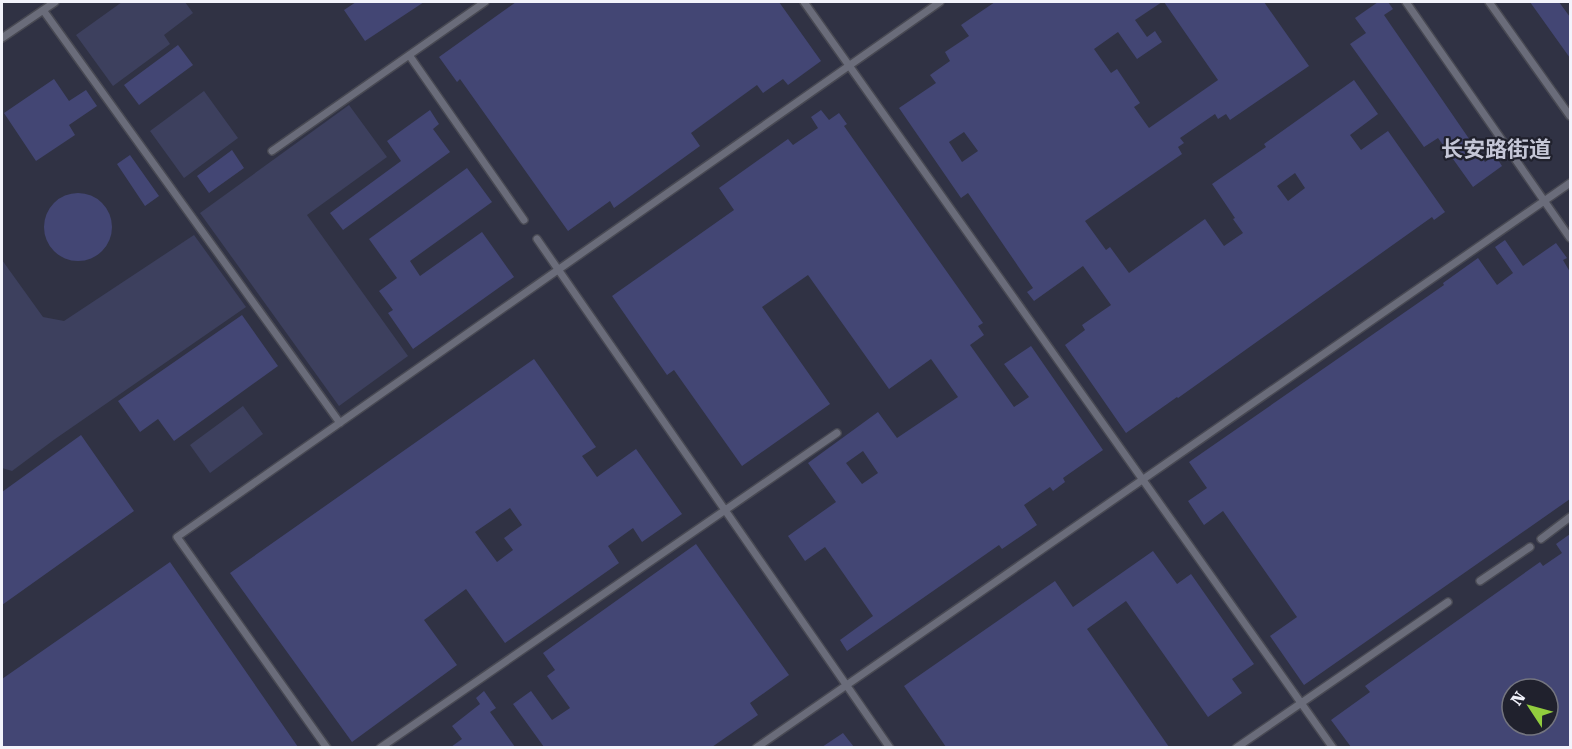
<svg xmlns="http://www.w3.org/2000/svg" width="1572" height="749" font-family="'Roboto Serif','Noto Sans SC',serif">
	<rect width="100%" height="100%" fill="#292b37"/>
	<!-- built -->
	<path fill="#303244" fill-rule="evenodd" d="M2 2H1570V747H2ZM1512 689H1548V725H1512Z"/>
	<!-- green -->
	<path fill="#3d405e" d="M122 2H185L193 13 164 35 170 44 113 86 76 35Z
		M204 91 238 138 184 178 150 131Z
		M349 105 387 157 307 215 408 356 339 406 200 213Z
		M194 235 246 307 55 439 12 471 2 468V260L43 317 64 321Z
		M243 406 263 434 210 473 190 445Z"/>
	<!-- building -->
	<path fill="#434674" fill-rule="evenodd" d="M356 2H424L365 41 344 10Z
		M516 2H779L821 61 788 85 783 79 763 93 757 85 691 133 700 146 614 208 610 201 568 231 460 79 457 82 439 57Z
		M995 2H1162L1135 20 1147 37 1155 31 1162 42 1137 59 1118 32 1094 49 1111 73 1117 69 1140 103 1134 107 1149 128 1218 80 1164 2H1264L1309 66 1230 120 1226 114 1218 119 1215 114 1180 138 1184 143 1178 147 1182 154 1085 221 1106 250 1110 247 1129 273 1205 219 1224 246 1243 233 1233 219 1235 218 1212 184 1266 147 1264 144 1354 80 1378 114 1350 135 1361 150 1388 131 1445 212 1434 220 1432 217 1178 398 1177 397 1126 433 1065 345 1085 330 1082 325 1111 305 1083 266 1034 301 1027 292 1033 288 968 193 961 198 899 108 936 83 930 75 950 61 945 52 969 36 961 25ZM964 132 978 151 962 162 949 142ZM1295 173 1305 188 1288 201 1277 186Z
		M1378 2H1388L1393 9 1384 15 1485 162 1495 155 1502 166 1473 187 1438 138 1424 147 1350 44 1366 33 1355 18Z
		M1530 2H1559L1570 17V58Z
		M178 45 193 65 139 105 124 85Z
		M54 79 69 101 86 90 97 106 69 125 75 135 36 161 4 113Z
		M430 110 439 124 433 129 450 152 343 230 330 213 401 161 387 141Z
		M821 110 829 120 839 113 847 124 844 126 983 323 978 326 984 335 970 345 1014 407 1029 397 1004 364 1031 346 1103 450 1063 478 1065 482 1053 491 1050 487 1024 505 1037 525 1002 549 999 545 847 651 840 640 873 616 825 547 805 561 788 536 836 502 808 463 878 412 897 438 958 397 931 359 889 389 808 275 762 307 830 404 742 466 674 370 667 375 612 296 734 210 719 188 788 139 793 145 818 128 811 117ZM863 451 878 473 862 484 846 463Z
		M232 150 244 168 209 193 197 176Z
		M130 155 159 196 145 206 117 164Z
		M467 168 492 202 410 261 420 276 482 232 514 277 413 349 388 313 393 310 379 291 397 278 369 239Z
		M44 227a34 34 0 1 1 68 0a34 34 0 1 1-68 0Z
		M1505 240 1523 266 1556 243 1567 258 1563 260 1570 272V499L1304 685 1270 636 1297 617 1223 511 1204 525 1188 501 1207 488 1189 462 1444 285 1443 283 1478 258 1497 285 1513 273 1495 247Z
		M242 315 278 366 174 441 158 419 140 432 118 401Z
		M534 359 596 447 582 456 597 477 636 449 682 514 642 542 633 528 608 546 619 563 505 643 466 589 424 620 457 665 352 742 230 573ZM510 508 522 525 504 538 513 550 497 562 475 532Z
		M81 435 134 511 2 605V492Z
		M1570 534V747H1351L1331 720 1370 692 1365 686 1540 562 1543 566 1562 553 1556 544ZM1512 689H1548V725H1512Z
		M696 544 789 675 750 703 758 715 712 747H544L513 704 531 691 552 720 570 708 547 676 555 670 543 653Z
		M1153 551 1177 584 1191 574 1254 664 1232 679 1242 693 1208 717 1126 601 1087 629 1169 747H946L904 686 1055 581 1073 607Z
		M170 562 298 747H2V679Z
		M484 691 496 708 490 712 515 747H451L462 739 452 726 480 704 476 698Z
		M843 733 854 747H822Z"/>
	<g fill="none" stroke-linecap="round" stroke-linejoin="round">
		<defs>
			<path id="service" d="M804 2 1333 748
				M1406 2 1570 238
				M1489 2 1570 116
				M43 10 340 423
				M2 38 55 2
				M409 55 524 220
				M272 151 485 2
				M537 239 890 748
				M1541 539 1570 517
				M1480 581 1530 547
				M327 748 177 537 940 2
				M380 748 837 433
				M756 748 1570 183
				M1236 748 1448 602"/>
		</defs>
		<!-- service casing -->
		<use href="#service" stroke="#484953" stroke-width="10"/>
		<!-- service -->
		<use href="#service" stroke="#6a6c7a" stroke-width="7"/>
	</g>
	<g text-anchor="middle" stroke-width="4.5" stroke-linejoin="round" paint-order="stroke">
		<!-- district labels -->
		<g font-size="22" font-weight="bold" fill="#c5c7d7" stroke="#20212d">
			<text x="1496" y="157">长安路街道</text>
		</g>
	</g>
	<!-- border -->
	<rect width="1572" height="749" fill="none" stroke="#f2f3fb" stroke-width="6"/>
	<!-- north arrow -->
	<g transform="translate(1530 707) rotate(306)"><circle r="28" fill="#20212d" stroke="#74757f" stroke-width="1.5"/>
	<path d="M0-4.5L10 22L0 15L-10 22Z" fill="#92cd3e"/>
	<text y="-9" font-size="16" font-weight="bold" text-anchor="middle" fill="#f2f3fb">N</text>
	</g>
</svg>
